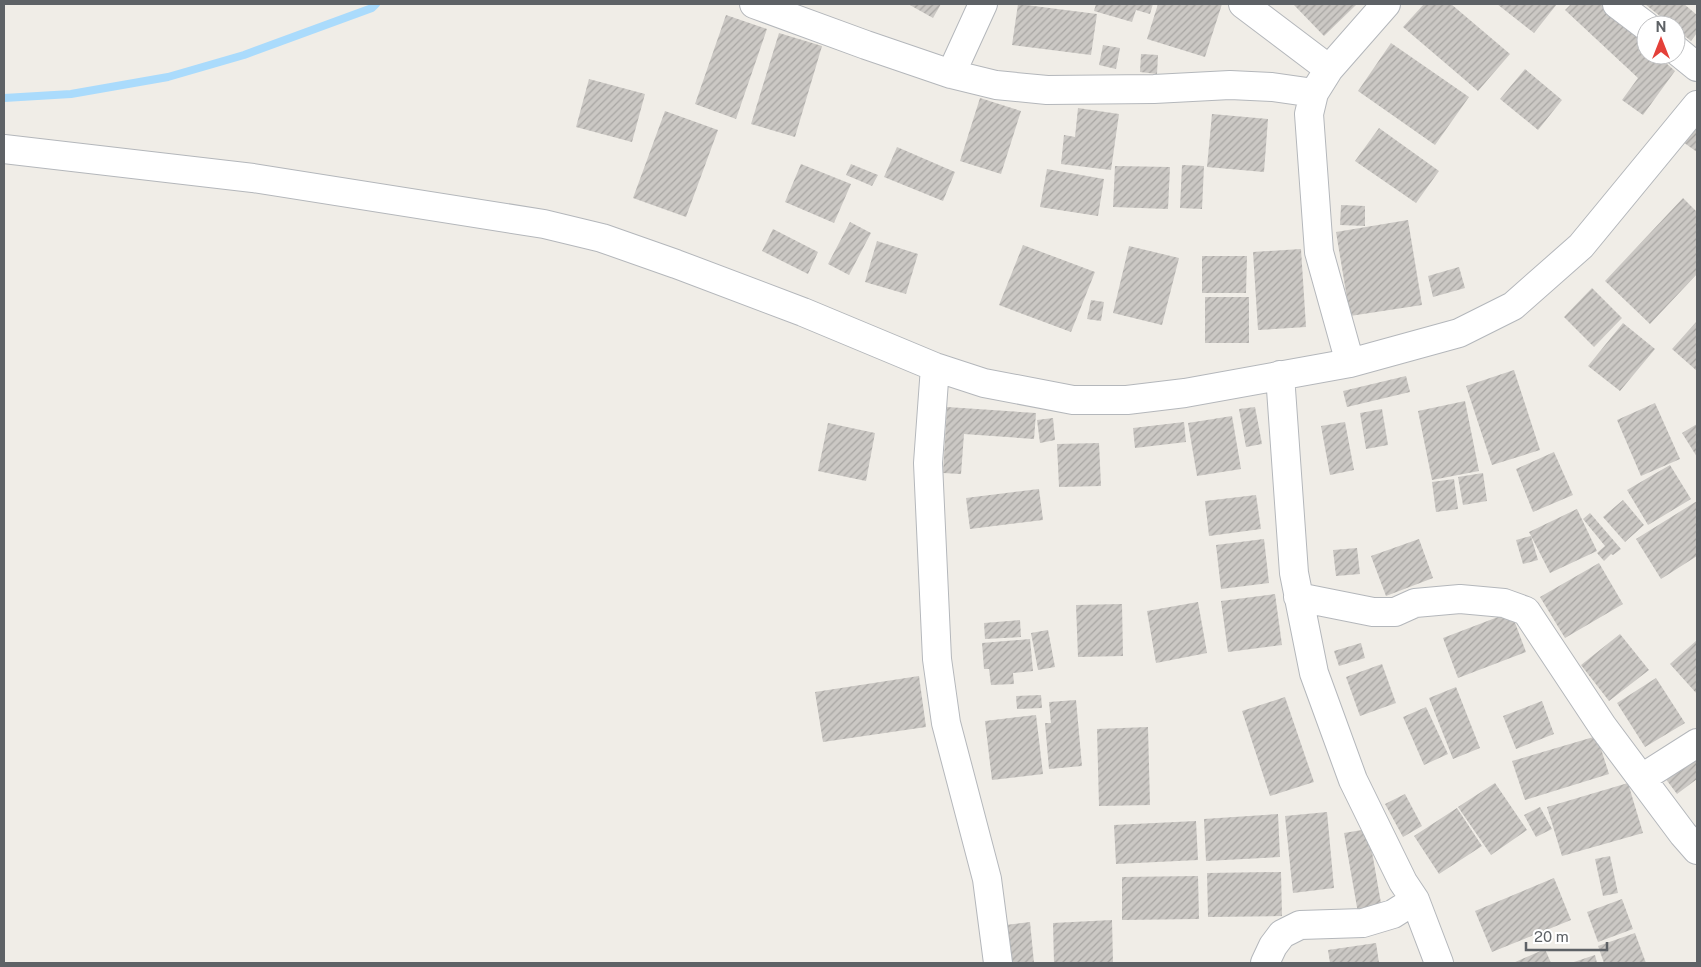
<svg xmlns="http://www.w3.org/2000/svg" width="1701" height="967" font-family="'Public Sans',sans-serif">
	<defs>
		<pattern id="building-hatch" width="6" height="6" patternUnits="userSpaceOnUse" patternTransform="scale(1.25)"><rect width="6" height="6" fill="#cbc8c4"/><path d="M-1 1l2-2M0 6l6-6M5 7l2-2" fill="none" stroke="#a8a6a3"/></pattern>
	</defs>
	<rect width="100%" height="100%" fill="#f0ede7"/>
	<g fill="none" stroke-linecap="round" stroke-linejoin="round">
		<!-- stream -->
		<path stroke="#aadbfc" stroke-width="8" d="M4 98 71 94 168 77 244 55 372 8 376 4"/>
	</g>
	<!-- building -->
	<path fill="url(#building-hatch)" d="M908 4H941L933 18Z
		M1018 4 1097 14 1091 55 1012 45Z
		M1096 4H1153L1150 14 1136 10 1132 22 1094 11Z
		M1158 4H1222L1205 57 1147 39Z
		M1293 4H1355L1356 5 1324 36Z
		M1424 4H1451L1510 54 1478 91 1403 27Z
		M1497 4H1557L1534 33Z
		M1571 4H1603L1646 44V55H1657L1675 71 1643 115 1622 100 1638 78 1565 10Z
		M1645 4H1684L1697 15V33L1691 41 1676 29V25H1671Z
		M726 15 767 29 736 119 695 104Z
		M779 33 822 46 795 137 751 124Z
		M1391 43 1469 97 1435 145 1358 91Z
		M1103 45 1120 48 1116 69 1099 65Z
		M1141 54 1158 55 1157 74 1140 72Z
		M1525 69 1562 100 1538 130 1500 99Z
		M589 79 645 94 632 142 576 127Z
		M980 98 1021 111 1001 174 960 161Z
		M1078 108 1119 114 1111 170 1061 164 1064 135 1075 137Z
		M665 111 718 130 686 217 633 198Z
		M1212 114 1268 119 1264 172 1207 167Z
		M1697 126V152L1683 142Z
		M1379 128 1439 171 1416 203 1355 161Z
		M897 147 955 172 943 201 884 177Z
		M801 164 851 184 834 223 785 202Z
		M851 164 878 175 872 186 846 175Z
		M1182 165 1204 166 1202 209 1180 208Z
		M1115 166 1170 167 1168 209 1113 207Z
		M1047 169 1104 179 1098 216 1040 207Z
		M1683 198 1697 212V274L1650 324 1605 281Z
		M1341 205 1365 206V226L1340 225Z
		M1408 220 1422 305 1350 316 1336 232Z
		M850 222 871 233 849 275 828 264Z
		M773 229 818 252 808 274 762 251Z
		M877 241 918 254 906 294 865 282Z
		M1023 245 1095 272 1071 332 999 305Z
		M1129 246 1179 258 1162 325 1113 313Z
		M1301 249 1306 327 1258 330 1253 252Z
		M1202 256H1247L1246 293H1202Z
		M1459 267 1465 288 1433 297 1428 276Z
		M1592 288 1622 318 1594 347 1564 317Z
		M1205 297H1249V343H1205Z
		M1091 300 1104 302 1101 321 1087 319Z
		M1697 321V371L1672 349Z
		M1623 323 1655 349 1620 391 1588 366Z
		M1514 370 1540 450 1492 465 1466 386Z
		M1406 376 1410 392 1347 407 1343 391Z
		M1465 401 1479 471 1432 480 1418 411Z
		M1655 403 1680 459 1641 476 1617 420Z
		M947 407 1036 413 1034 439 964 434 961 474 943 473Z
		M1255 407 1262 444 1246 447 1239 409Z
		M1382 409 1388 445 1366 449 1360 413Z
		M1232 416 1241 469 1197 476 1188 423Z
		M1053 418 1055 440 1040 443 1037 420Z
		M1184 422 1186 442 1135 448 1133 428Z
		M1345 422 1354 470 1330 475 1321 426Z
		M828 423 875 433 866 481 818 471Z
		M1697 424V457L1682 433Z
		M1099 443 1101 486 1059 487 1057 444Z
		M1554 452 1573 495 1533 512 1516 469Z
		M1670 465 1691 499 1648 525 1627 490Z
		M1483 473 1487 501 1463 505 1458 477Z
		M1454 479 1458 509 1436 512 1432 482Z
		M1039 489 1043 520 970 529 966 498Z
		M1256 495 1261 529 1209 536 1205 501Z
		M1623 500 1644 525 1625 542 1603 517Z
		M1697 501V556L1661 579 1636 539Z
		M1577 509 1597 551 1550 573 1529 532Z
		M1590 513 1621 549 1613 555 1611 554 1604 561 1597 553 1605 546 1583 519Z
		M1531 536 1538 560 1523 564 1516 540Z
		M1264 539 1269 583 1221 589 1216 545Z
		M1419 539 1433 578 1386 596 1371 556Z
		M1357 548 1360 574 1336 576 1333 550Z
		M1599 563 1623 604 1565 638 1540 597Z
		M1275 594 1282 645 1228 652 1221 601Z
		M1198 602 1207 653 1156 663 1147 611Z
		M1122 604 1123 656 1078 657 1076 605Z
		M1511 612 1526 652 1458 678 1443 638Z
		M1020 620 1021 637 985 639 984 623Z
		M1048 630 1055 667 1038 670 1031 633Z
		M1620 634 1649 670 1609 701 1581 665Z
		M1030 639 1033 671 1013 673 1014 684 991 685 989 669H984L982 643Z
		M1697 640V694L1670 664Z
		M1361 643 1365 658 1339 666 1334 651Z
		M1382 664 1396 703 1360 716 1346 677Z
		M919 676 926 727 823 742 815 692Z
		M1656 678 1685 723 1645 747 1617 703Z
		M1456 687 1480 748 1453 759 1429 698Z
		M1041 695 1042 708 1017 709 1016 696Z
		M1285 697 1314 782 1270 796 1242 711Z
		M1076 700 1082 766 1049 769 1045 723H1051L1049 702Z
		M1542 701 1554 734 1516 749 1503 716Z
		M1426 707 1448 754 1424 765 1403 717Z
		M1036 715 1043 774 992 780 985 721Z
		M1148 727 1150 805 1099 806 1097 729Z
		M1597 736 1609 774 1525 800 1512 761Z
		M1695 757 1697 760V779L1677 794 1665 778Z
		M1495 783 1527 830 1491 855 1458 807Z
		M1628 783 1643 833 1562 856 1547 807Z
		M1405 794 1422 826 1403 837 1385 804Z
		M1540 807 1552 829 1536 837 1524 815Z
		M1457 808 1482 846 1439 874 1414 836Z
		M1327 812 1334 888 1293 893 1285 816Z
		M1278 814 1280 857 1206 861 1204 819Z
		M1196 821 1198 860 1116 864 1114 825Z
		M1368 829 1382 909 1358 913 1344 833Z
		M1610 856 1618 893 1603 896 1595 859Z
		M1281 872 1282 916 1208 917 1207 873Z
		M1198 876 1199 919 1122 920V877Z
		M1554 878 1571 920 1492 952 1475 911Z
		M1622 899 1633 929 1598 942 1587 912Z
		M1112 920 1113 963H1054L1053 923Z
		M1030 922 1034 963H1010L1006 925Z
		M1635 933 1646 963H1604L1598 946Z
		M1376 943 1379 963H1330L1328 950Z
		M1545 949 1551 963H1513Z
		M1595 955 1597 963H1571Z"/>
	<g fill="none" stroke-linecap="round" stroke-linejoin="round">
		<defs>
			<path id="minor" d="M754 4 866 45 951 74 996 85 1047 90 1154 89 1230 85 1272 87 1314 93
				M1243 4 1329 69
				M1617 4 1646 26
				M1676 50 1697 67
				M951 74 983 4
				M4 149 253 178 544 224 602 238 676 264 803 312 935 367 984 383 1073 400H1127L1185 393 1350 363 1459 333 1513 306 1581 246 1697 105
				M1350 363 1319 252 1309 114 1314 93 1329 69 1386 4
				M935 367 928 463 937 659 946 723 987 879 998 963
				M1280 375 1294 573 1314 673 1353 780 1403 882 1415 900 1439 963
				M1298 597 1373 612H1395L1415 603 1460 599 1504 603 1526 611 1603 727 1683 834 1697 850
				M1642 778 1697 743
				M1265 963 1273 946 1282 934 1300 925 1363 923 1393 914 1415 900"/>
		</defs>
		<!-- minor casing -->
		<use href="#minor" stroke="#b4b7bb" stroke-width="30"/>
		<!-- minor -->
		<use href="#minor" stroke="#fff" stroke-width="28"/>
	</g>
	<!-- border -->
	<rect width="1701" height="967" fill="none" stroke="#5e6266" stroke-width="10"/>
	<!-- north arrow -->
	<g transform="translate(1661 40)"><circle r="24" fill="#ffffff" stroke="#bfc0c2"/>
	<path d="M0-4L9 19L0 12L-9 19Z" fill="#e44039"/>
	<text y="-8" font-size="14" font-weight="bold" text-anchor="middle" fill="#5e6266">N</text>
	</g>
	<!-- scale -->
	<path d="M1526 942v8h81v-8" fill="none" stroke="#5e6266" stroke-width="2.5"/>
	<text x="1534" y="942" font-size="15" fill="#5e6266" stroke="#ffffff" stroke-width="4" paint-order="stroke">20 m</text>
</svg>
